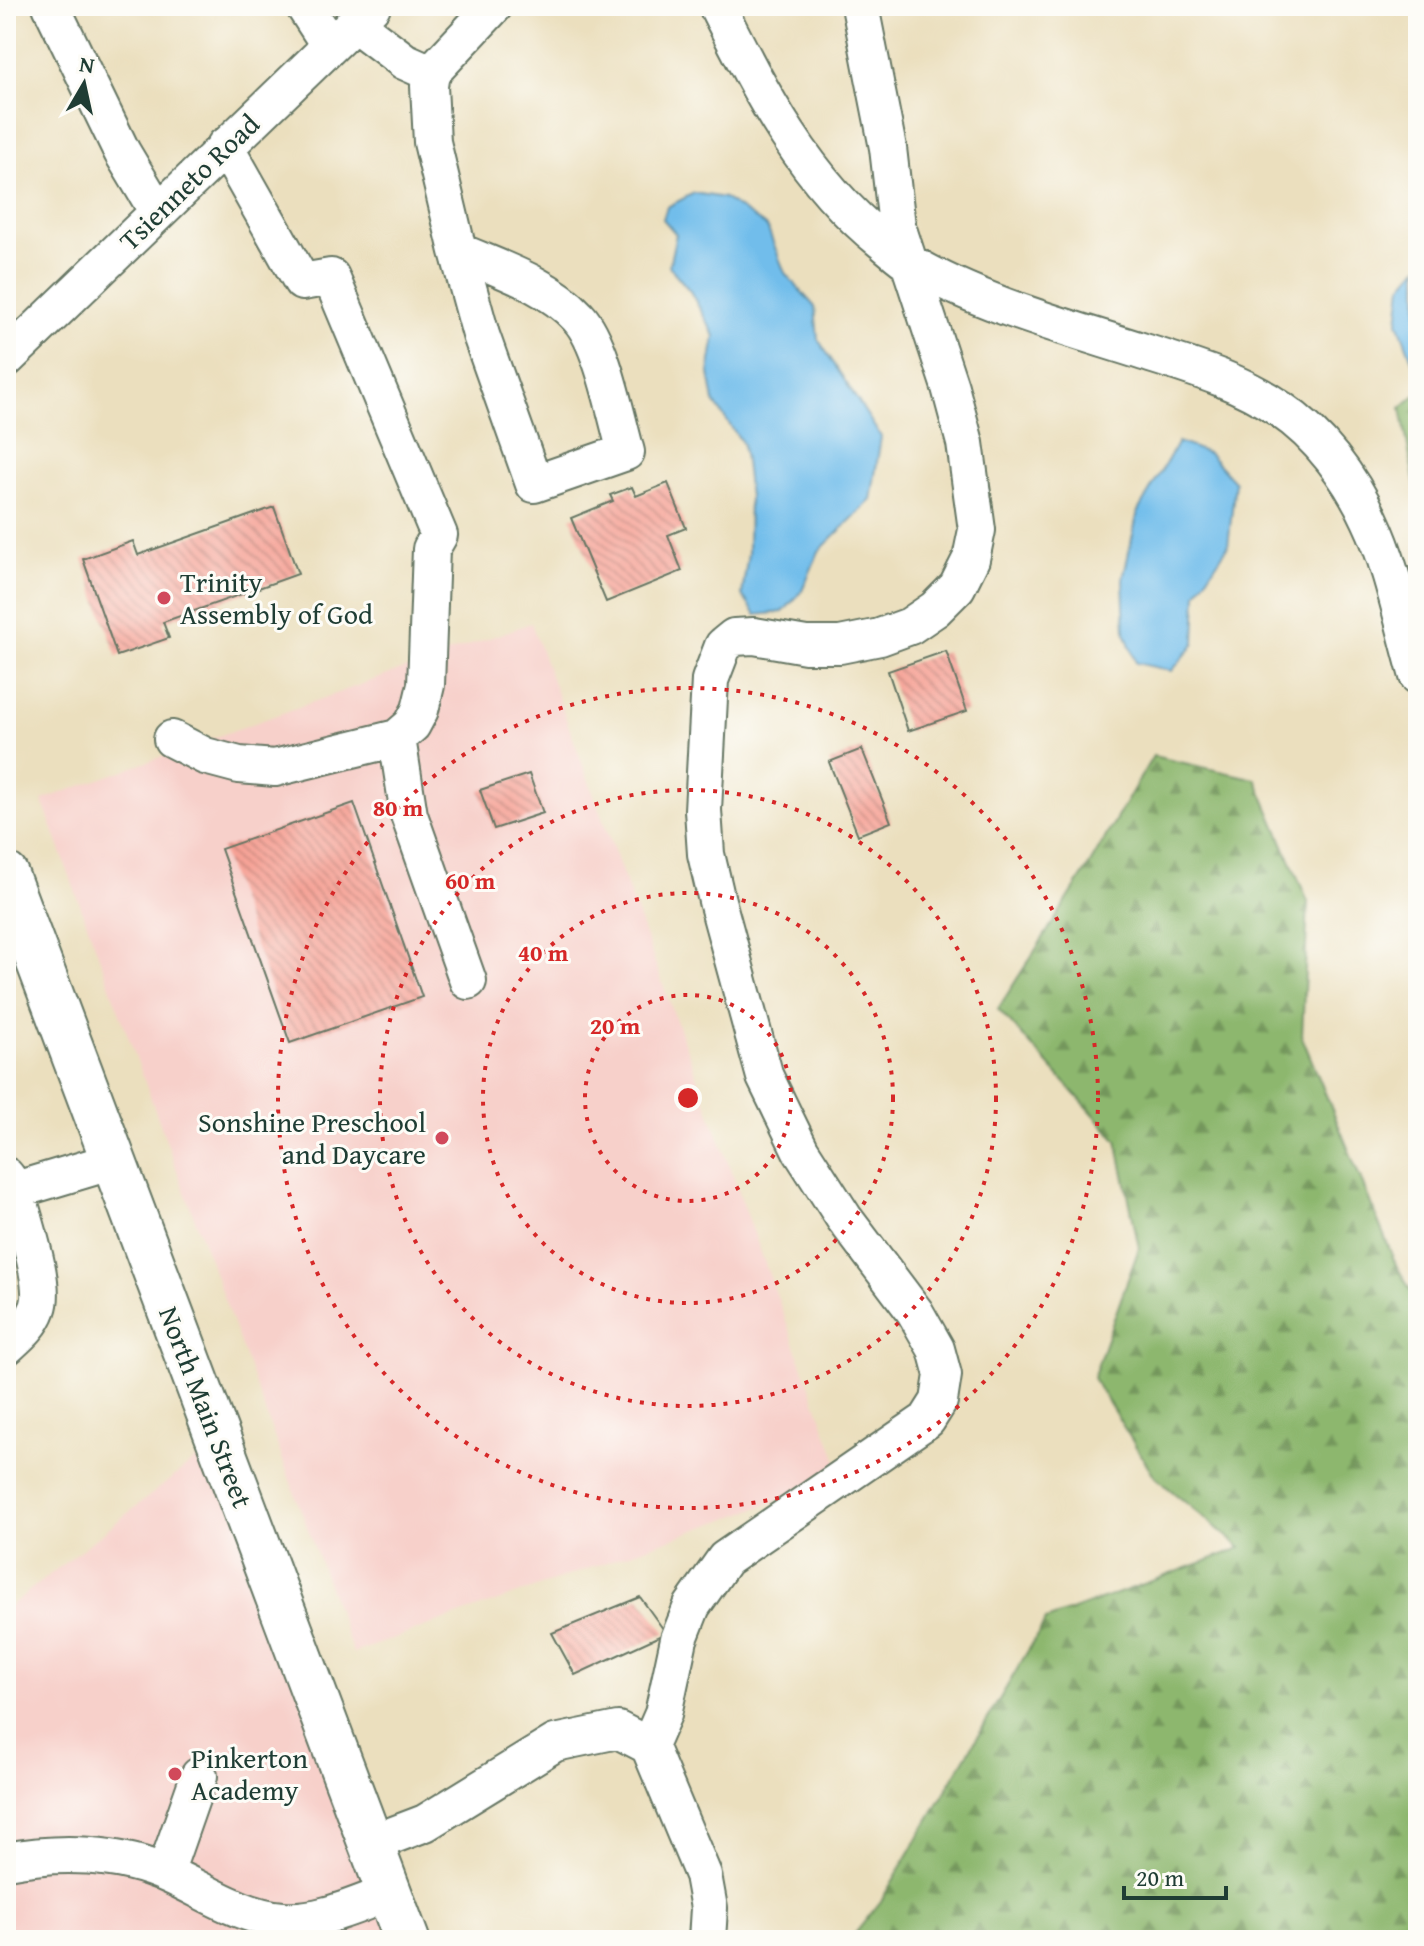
<svg xmlns="http://www.w3.org/2000/svg" width="1424" height="1946" font-family="'Gentium Book Plus',serif">
	<defs>
		<pattern id="forest-firs" width="22" height="20" patternUnits="userSpaceOnUse" patternTransform="scale(2)"><rect width="22" height="20" fill="#8db76e"/><path d="M5 1l3.5 6h-7zM16 11l3.5 6h-7z" fill="#73965b"/></pattern>
		<pattern id="building-back-hatch" width="6" height="6" patternUnits="userSpaceOnUse" patternTransform="scale(2)"><rect width="6" height="6" fill="#f6a094"/><path d="M-1 5l2 2M0 0l6 6M5-1l2 2" fill="none" stroke="#c7847a"/></pattern>
	</defs>
	<rect width="100%" height="100%" fill="#fdfcf7"/>
	<filter id="ink" filterUnits="userSpaceOnUse"><feTurbulence type="fractalNoise" baseFrequency=".0125" numOctaves="2"/><feDisplacementMap in="SourceGraphic" scale="16" xChannelSelector="R" yChannelSelector="G"/><feConvolveMatrix kernelMatrix="1 2 1 2 8 2 1 2 1" color-interpolation-filters="sRGB"/></filter>
	<filter id="wash" filterUnits="userSpaceOnUse"><feTurbulence type="fractalNoise" baseFrequency=".006" numOctaves="4" result="noise"/><feDisplacementMap in="SourceGraphic" scale="32" xChannelSelector="R" yChannelSelector="G"/><feGaussianBlur stdDeviation="1.8" result="paint"/><feColorMatrix in="noise" values="0 0 0 0 0 0 0 0 0 0 0 0 0 0 0 0 0 1.4 0 .05"/><feComposite in="paint" operator="in"/></filter>
	<g filter="url(#wash)">
		<rect width="100%" height="100%" fill="#ebdfbe"/>
		<!-- built -->
		<path fill="#f7d0ca" d="M531 623 843 1477 353 1653 42 800Z
			M219 1441 406 1940H6V1609Z"/>
		<!-- forest -->
		<path fill="url(#forest-firs)" stroke="#567a51" stroke-width="2" d="M1418 393V502L1401 408Z
			M1153 756 1256 779 1308 902 1302 1037 1397 1267 1418 1303V1940H850L881 1901 1046 1620 1241 1548 1155 1477 1093 1378 1139 1248 1117 1140 998 1009 1087 869Z"/>
		<!-- water -->
		<path fill="#71bdeb" stroke="#487d90" stroke-width="2" d="M694 193 724 198 767 227 785 273 815 307 818 339 881 437 871 500 819 551 802 591 783 612 756 615 742 595 748 553 749 497 743 444 714 402 709 373 715 336 690 291 669 266 676 234 663 219 667 207Z
			M1418 267V367L1415 368 1398 322 1402 286Z
			M1178 442 1208 453 1235 482 1228 546 1197 593 1195 643 1172 671 1136 663 1125 632 1123 579 1138 511Z"/>
		<g id="blocks">
			<!-- building -->
			<path fill="url(#building-back-hatch)" d="M668 483 686 528 668 535 682 571 606 602 571 518 613 501 610 495 632 487 636 496Z
				M274 507 298 574 163 622 169 638 117 656 83 559 133 541 138 555Z
				M946 651 967 711 908 731 888 671Z
				M862 749 891 822 858 835 829 762Z
				M529 774 543 813 494 829 480 790Z
				M354 803 422 997 290 1043 221 849Z
				M640 1597 666 1633 575 1675 552 1633Z"/>
		</g>
	</g>
	<g filter="url(#ink)">
		<use href="#blocks" fill-opacity="0" stroke="#667664" stroke-width="2"/>
		<g fill="none" stroke-linecap="round" stroke-linejoin="round">
			<defs>
				<path id="minor" d="M51 6 122 152 158 212
					M304 6 330 46
					M717 6C761 93 804 179 882 241 891 248 900 257 910 263 981 304 1063 326 1141 351 1188 366 1239 380 1280 409 1319 435 1351 478 1370 520 1393 568 1403 625 1418 676
					M354 23 404 61 431 73
					M458 251C499 269 548 284 578 317 602 342 616 417 626 452L534 484 481 335 458 251 432 142 429 86 431 73 494 6
					M6 359 372 6
					M397 738 409 815 468 981
					M172 739 205 756 239 765 275 768 397 738 412 725 420 710 426 685 431 549 439 535 331 277 302 282 225 146
					M6 1176 16 1190 113 1161
					M6 1347C18 1336 32 1325 38 1308 47 1285 23 1217 16 1190
					M649 1746 663 1714 679 1639 692 1606 725 1559 927 1420 939 1401 943 1375 936 1349 915 1312 844 1218 801 1151 765 1077 717 901 706 854 703 810 710 680 723 646 734 637 754 636 806 645H840L880 637 910 626 935 609 957 587 971 559 977 530 965 443 950 387 897 226 888 148 860 6
					M370 1844 425 1823 555 1743 618 1730 649 1746 703 1875 709 1908 707 1940
					M6 1861C59 1851 119 1852 169 1875 205 1891 242 1917 283 1920 319 1923 355 1905 389 1893
					M165 1873 199 1776"/>
				<path id="major" d="M6 875 407 1940"/>
			</defs>
			<!-- minor casing -->
			<use href="#minor" stroke="#667664" stroke-width="40"/>
			<!-- major casing -->
			<use href="#major" stroke="#667664" stroke-width="48"/>
			<!-- minor -->
			<use href="#minor" stroke="#fff" stroke-width="36"/>
			<!-- major -->
			<use href="#major" stroke="#fff" stroke-width="44"/>
		</g>
	</g>
	<!-- distance rings -->
	<g fill="none" stroke="#d62828" stroke-width="4" stroke-dasharray="4 8">
		<circle cx="688" cy="1098" r="103"/>
		<circle cx="688" cy="1098" r="205"/>
		<circle cx="688" cy="1098" r="308"/>
		<circle cx="688" cy="1098" r="410"/>
	</g>
	<!-- markers -->
	<g fill="#d1495b" stroke="#fdfcf7" stroke-width="3">
		<circle cx="164" cy="598" r="8"/>
		<circle cx="442" cy="1138" r="8"/>
		<circle cx="175" cy="1774" r="8"/>
	</g>
	<g text-anchor="middle" stroke-width="6" stroke-linejoin="round" paint-order="stroke">
		<!-- street labels -->
		<g font-size="28" fill="#1f3d34" stroke="#fdfcf7">
			<text transform="translate(189 182) rotate(-44)" y="10">Tsienneto Road</text>
			<text transform="translate(206 1407) rotate(69)" y="10">North Main Street</text>
		</g>
		<!-- poi labels -->
		<g font-size="28" fill="#1f3d34" stroke="#fdfcf7" text-anchor="start">
			<text x="180" y="592">Trinity<tspan x="180" dy="32">Assembly of God</tspan></text>
			<text x="426" y="1132" text-anchor="end">Sonshine Preschool<tspan x="426" dy="32">and Daycare</tspan></text>
			<text x="191" y="1768">Pinkerton<tspan x="191" dy="32">Academy</tspan></text>
		</g>
	</g>
	<circle cx="688" cy="1098" r="12" fill="#d62828" stroke="#fdfcf7" stroke-width="4"/>
	<g font-size="24" text-anchor="middle" font-weight="bold" fill="#d62828" stroke="#fdfcf7" stroke-width="6" stroke-linejoin="round" paint-order="stroke">
		<text x="398" y="816">80 m</text>
		<text x="470" y="889">60 m</text>
		<text x="543" y="961">40 m</text>
		<text x="615" y="1034">20 m</text>
	</g>
	<!-- margin -->
	<rect width="1424" height="1946" fill="none" stroke="#fdfcf7" stroke-width="32"/>
	<!-- north arrow -->
	<g transform="translate(84 84) rotate(9)" stroke="#fdfcf7" stroke-width="6" paint-order="stroke">
	<path d="M0-6L14 30L0 20L-14 30Z" fill="#1f3d34"/>
	<text y="-12" font-size="22" font-weight="bold" text-anchor="middle" fill="#1f3d34">N</text>
	</g>
	<!-- scale -->
	<path d="M1124 1886v12h102v-12" fill="none" stroke="#1f3d34" stroke-width="4"/>
	<text x="1136" y="1886" font-size="24" fill="#1f3d34" stroke="#fdfcf7" stroke-width="6" paint-order="stroke">20 m</text>
</svg>
